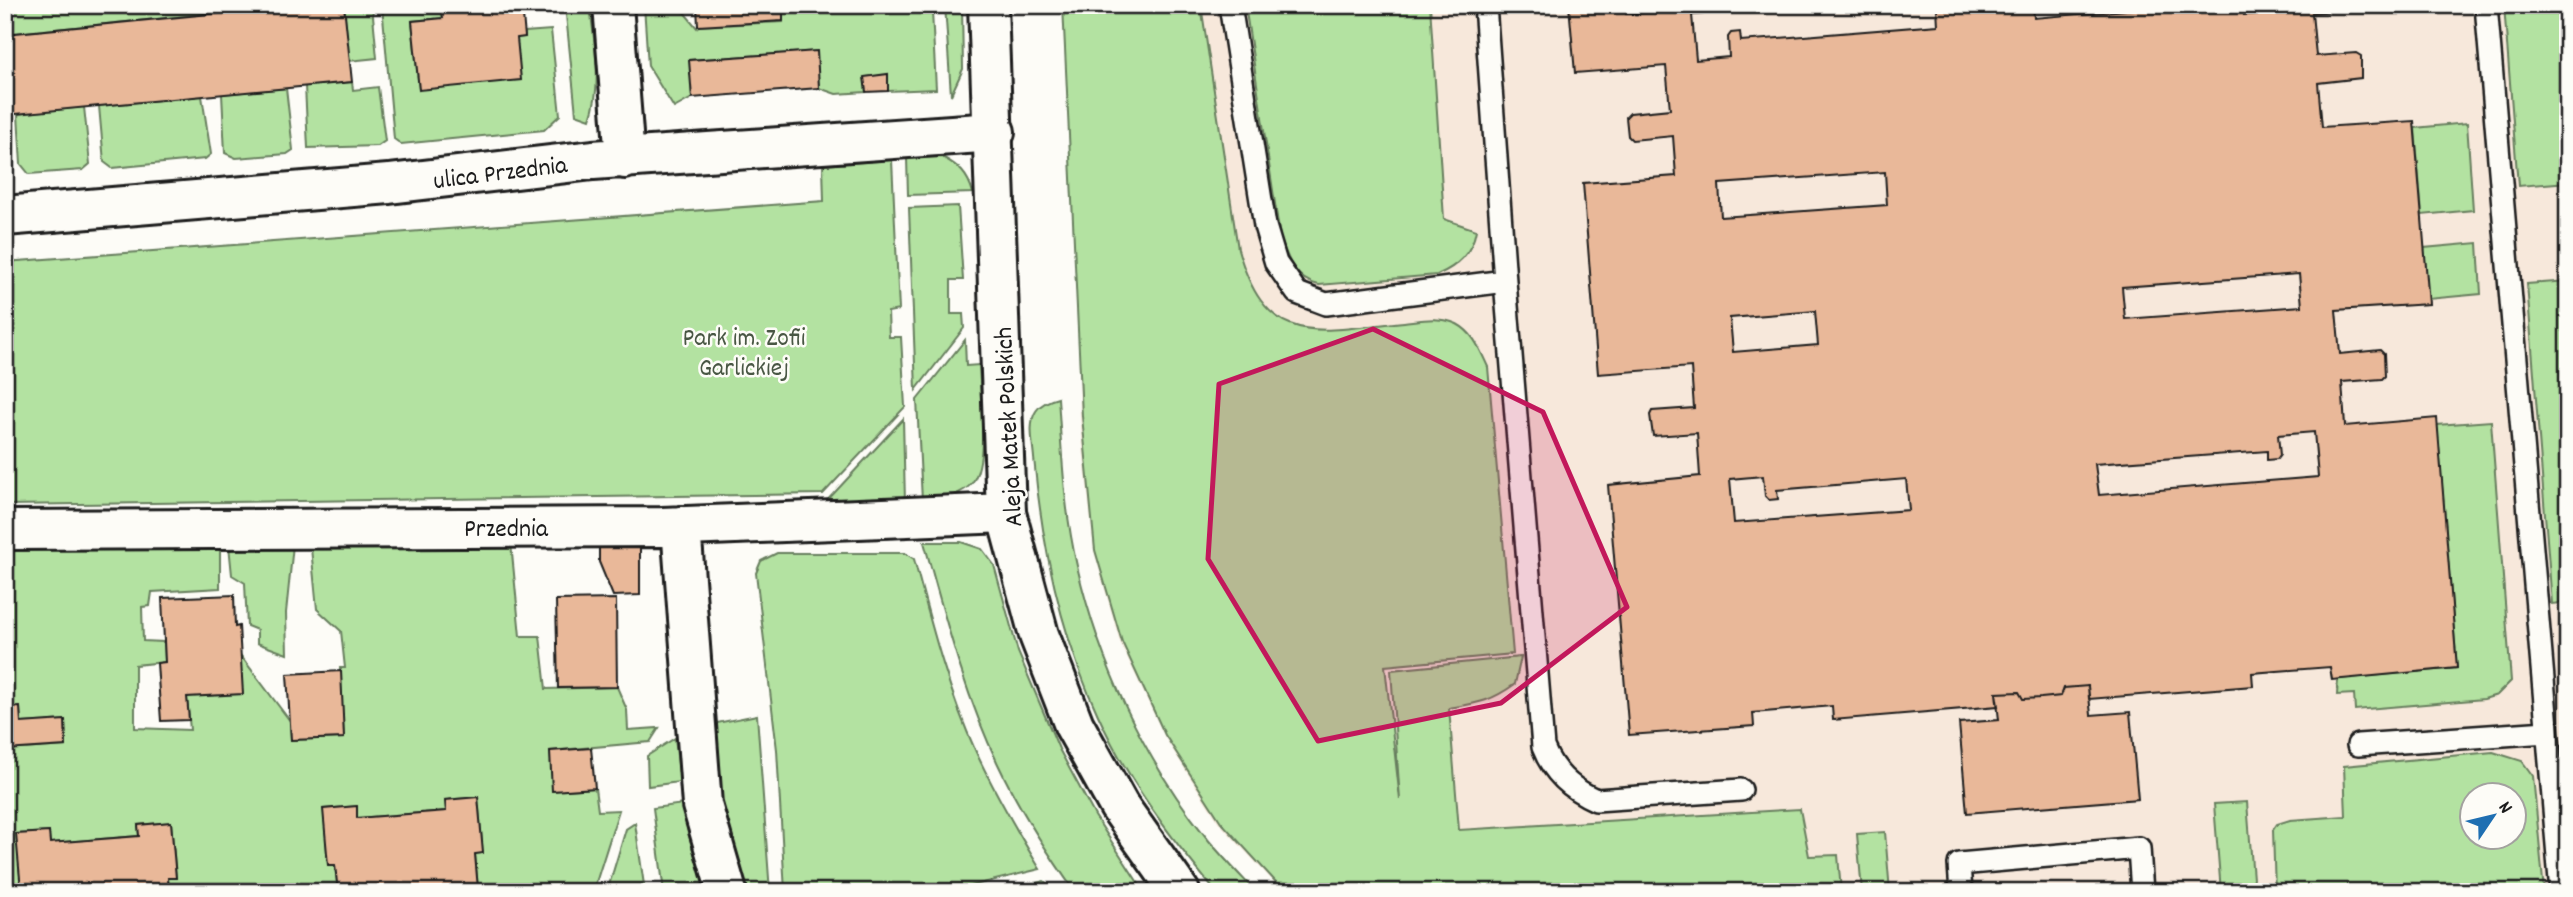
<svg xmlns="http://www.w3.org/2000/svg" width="2573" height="897" font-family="Dekko,sans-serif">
	<rect width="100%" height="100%" fill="#fdfcf7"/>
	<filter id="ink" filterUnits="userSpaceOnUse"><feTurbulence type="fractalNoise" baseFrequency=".0143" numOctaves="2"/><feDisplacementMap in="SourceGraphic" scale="14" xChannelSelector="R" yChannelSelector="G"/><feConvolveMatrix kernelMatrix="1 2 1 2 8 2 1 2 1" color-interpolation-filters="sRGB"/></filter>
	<g filter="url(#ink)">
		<!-- built -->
		<path fill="#f7e8db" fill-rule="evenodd" d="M1072 5H2568V892H1283L1219 823 1164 736 1120 642 1094 551 1080 418ZM2472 796H2514V838H2472Z"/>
		<!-- green -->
		<path fill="#b3e2a1" stroke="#687f5e" stroke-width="2" fill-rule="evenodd" d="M5 5H301L5 34Z
			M344 5H372L377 58 349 61Z
			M382 5H441L443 18 412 21 419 90 517 38 525 37V32L551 30 560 115 544 130 401 144 394 139Z
			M565 5H590C594 44 603 82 590 119L576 114Z
			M644 5H678L697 28 698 26 783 22V11L813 9V5H921L932 11 936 89 888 91V75L865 77 866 92 836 94 819 88 816 51 690 60 692 98 674 108 648 66Z
			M945 5H962L963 69 951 95Z
			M1063 5H1201L1238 249C1267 351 1318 331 1404 322 1422 320 1439 316 1457 324 1474 333 1480 350 1488 367L1513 654 1385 666 1400 800 1391 670 1521 657 1515 684C1490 702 1478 703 1449 708L1459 830 1800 809 1809 856 1838 855 1841 892H1285L1221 822 1165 735 1122 642 1095 550 1082 416Z
			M1245 5H1430L1444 219 1476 230C1472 253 1458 266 1437 275L1319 285C1295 280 1288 260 1280 237Z
			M2504 5H2568V182L2518 186Z
			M352 82 353 90 378 87 385 141 378 146 308 148 305 86Z
			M286 88 293 150 287 154 236 158 225 153 222 94Z
			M202 96 211 154 205 159 112 168 104 162 99 106Z
			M84 107 90 164 83 170 29 174 21 164 18 114Z
			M2467 123 2473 210 2422 215 2415 128Z
			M942 157C959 166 968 174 973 193L908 195 907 158Z
			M892 160 899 310 888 312 889 337H901L905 407 823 494 5 505V262L824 201 823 165Z
			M958 206 963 280H951V314H963L964 328 916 390 909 208Z
			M2478 243 2481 294 2428 299 2424 248Z
			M2568 281V602L2552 604 2527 284Z
			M965 340 966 366 979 365C980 393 989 461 972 483 961 497 938 498 922 501L917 400Z
			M1058 398C1062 454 1064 511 1077 566 1099 662 1144 760 1206 837 1221 856 1239 874 1256 892H1216C1171 838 1127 780 1098 715 1061 635 1042 546 1034 458 1033 444 1028 423 1036 411 1041 403 1050 400 1058 398Z
			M903 419 905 502 823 505Z
			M2491 421 2511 681 2497 695 2484 699 2355 710 2354 694 2337 695 2338 679 2457 668 2437 425Z
			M228 535H294L286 613 287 654 257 643V630L247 626 245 583 232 575Z
			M312 536 511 543 520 636H540L546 689 617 687 627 710 628 730 659 728 650 742 550 751 553 791 595 788 598 811 619 810 593 892H486V888L478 889 475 854 483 853 478 797 445 800 446 811 357 818 356 806 324 809 328 865H335L338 892H169L168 878 176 877 171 822 138 825 139 836 50 843 49 832 17 834 21 889 28 892H5V750L66 746 65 720 21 723 20 707 5 708V541L220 546V588L152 592 150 606 142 607 143 641 164 642 165 662 135 665V728L190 730 187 697 241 656 290 721 291 740 344 738 340 668H345L341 631 317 609 311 548Z
			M924 542H961L982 549 994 565 1018 652 1059 749 1095 816 1144 892H1075C1046 851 1019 809 998 764 964 693 945 617 924 542Z
			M777 553H905L914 559C931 624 948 691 976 752 995 793 1017 831 1040 869L946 892H785L777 750 756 573 761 561Z
			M757 715 770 892H744L719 807 712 724Z
			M675 738 680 782 648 786 647 756Z
			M2493 752 2522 761 2533 776 2544 892H2275L2273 830 2277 824 2290 820 2346 816 2344 766ZM2472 796H2514V838H2472Z
			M2247 802 2254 892H2221L2214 804Z
			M683 804 688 833 706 892H664L653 808Z
			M635 823 645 892H607L626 829Z
			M1885 832 1890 892H1862L1857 834Z
			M1044 881 1056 892H1000Z"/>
		<!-- building -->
		<path fill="#e9b899" stroke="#1c1c1c" stroke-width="2" fill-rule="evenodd" d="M301 5H344L352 82 5 115V34Z
			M441 5H522L525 37 517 38 521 80 419 90 412 21 443 18Z
			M697 5H813V9L783 11V21L698 26Z
			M1569 5H1625L1626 14 1662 12 1661 5H1819L1692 15 1696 60 1729 57 1728 37 1731 33 1740 32 1741 41 1938 25 1937 8H1932L1931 5H2033L2034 18 2185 5H2243L2244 15 2283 12 2282 5H2404L2312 13 2316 56 2356 53 2361 56V78L2318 83 2322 127 2414 121 2429 304 2336 310 2340 354 2380 350 2384 354 2385 376 2382 379 2342 382 2345 426 2437 418 2457 668 2332 680 2330 667 2252 673 2253 686 2089 699 2088 686 2064 688 2061 696 2041 698 2023 699 2019 692 1996 693 1998 706 1833 720 1832 706 1753 713 1754 726 1629 735 1608 485 1700 476 1697 433 1653 436 1650 415 1652 411 1694 408 1691 367 1598 374 1583 183 1676 176 1673 136 1632 140 1628 136 1626 117 1630 113 1670 109 1666 66 1575 73ZM1885 172 1887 205 1721 217 1719 184ZM2299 274 2302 306 2125 319 2122 287ZM1815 311 1818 345 1733 352 1730 318ZM2314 432 2318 477 2099 495 2095 464 2267 451V460L2277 459 2280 455 2278 435ZM1763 476 1765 496 1769 500 1778 499 1777 490 1906 479 1909 510 1734 523 1730 479Z
			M817 51 819 88 692 98 689 60Z
			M888 74V91L866 92 864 77Z
			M640 540V595L613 596 599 562V541Z
			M234 595 235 627 239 626 243 694 187 697 189 720 161 721 157 663 165 662 162 598Z
			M616 599 617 687 558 688 556 600Z
			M341 671 344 738 291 740 287 674Z
			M2088 686 2091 715 2130 712 2138 799 1967 813 1959 723 1999 720 1996 693 2019 692 2023 699 2041 698 2061 696 2064 688Z
			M20 707 21 723 65 720 66 746 5 750V708Z
			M591 748 595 788 552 791 550 751Z
			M478 797 483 853 475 854 478 889 486 888V892H338L335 865H328L323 809 357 806V818L446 811 445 800Z
			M171 822 176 878H168L169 892 21 890 16 834 49 832 50 843 139 836 138 825Z"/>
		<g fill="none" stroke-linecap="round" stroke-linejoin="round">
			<defs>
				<path id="lane" d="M1230 5 1265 226 1276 263 1297 293 1326 304 1505 281 1485 5
					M2486 5 2561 892
					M1505 281 1543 747C1553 773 1571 789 1596 800L1741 790
					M2358 745 2547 732"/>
				<path id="street" d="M613 5 625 159
					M5 216 389 184 593 160 995 132
					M681 526 702 805 727 892
					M5 530 662 527 1006 513"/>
				<path id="secondary" d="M988 5 1006 513 1039 635 1074 725 1119 806 1180 892"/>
			</defs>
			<!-- lane casing -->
			<use href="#lane" stroke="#1c1c1c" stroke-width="26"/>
			<!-- street casing -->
			<use href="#street" stroke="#1c1c1c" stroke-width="44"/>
			<!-- secondary casing -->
			<use href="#secondary" stroke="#1c1c1c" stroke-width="44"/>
			<!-- lane -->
			<use href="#lane" stroke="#fdfcf7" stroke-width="21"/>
			<!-- street -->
			<use href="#street" stroke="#fdfcf7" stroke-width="38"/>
			<!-- secondary -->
			<use href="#secondary" stroke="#fdfcf7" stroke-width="38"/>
			<defs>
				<path id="lane-bridge" d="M1961 892 1959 864 2139 848 2142 892"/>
			</defs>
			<!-- lane-bridge casing -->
			<use href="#lane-bridge" stroke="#1c1c1c" stroke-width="26" stroke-linecap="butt"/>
			<!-- lane-bridge -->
			<use href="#lane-bridge" stroke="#fdfcf7" stroke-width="21"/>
		</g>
	</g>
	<!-- marked area -->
	<path fill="#c2185b" fill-opacity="0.2" stroke="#c2185b" stroke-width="5" stroke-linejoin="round" d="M1373 329 1543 412 1627 607 1501 703 1318 741 1208 559 1219 384Z"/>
	<g text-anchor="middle" stroke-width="5" stroke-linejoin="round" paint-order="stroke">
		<!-- street labels -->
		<g font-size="26" fill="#1c1c1c" stroke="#fdfcf7">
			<text transform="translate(500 171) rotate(-7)" y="9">ulica Przednia</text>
			<text transform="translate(1007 427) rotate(-93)" y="9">Aleja Matek Polskich</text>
			<text x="506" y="536">Przednia</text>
		</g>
		<!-- park labels -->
		<g font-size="26" fill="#495744" stroke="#fdfcf7">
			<text x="744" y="345">Park im. Zofii<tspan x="744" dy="30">Garlickiej</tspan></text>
		</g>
	</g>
	<!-- margin -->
	<rect width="2573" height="897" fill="none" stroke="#fdfcf7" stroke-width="28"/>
	<rect x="14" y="14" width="2545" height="869" fill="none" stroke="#1c1c1c" stroke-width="2.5" filter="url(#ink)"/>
	<!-- north arrow -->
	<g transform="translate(2493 816) rotate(55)"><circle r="33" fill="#fdfcf7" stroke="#a3a29f" stroke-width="2"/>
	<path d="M0-5L12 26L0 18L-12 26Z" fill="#1f6fb2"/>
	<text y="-10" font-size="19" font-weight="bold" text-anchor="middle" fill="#1c1c1c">N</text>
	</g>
</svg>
